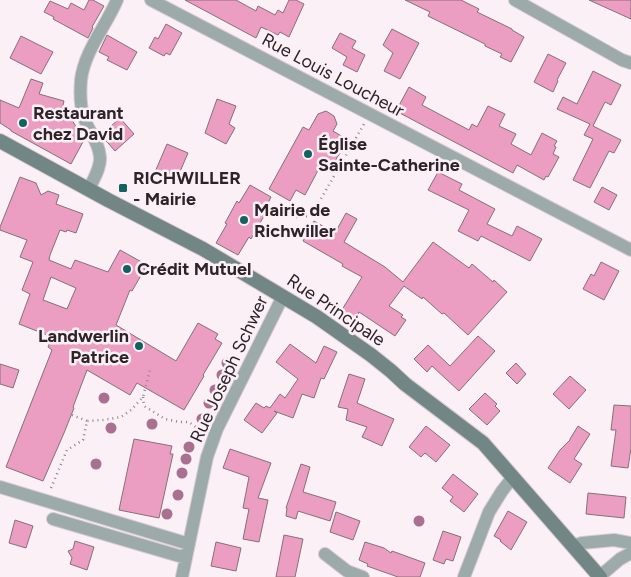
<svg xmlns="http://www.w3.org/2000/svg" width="631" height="577" font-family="Figtree,sans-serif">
	<rect width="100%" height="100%" fill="#fbf0f5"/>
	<!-- building -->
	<path fill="#ec9dc2" stroke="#876f79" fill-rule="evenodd" d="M89 0H93L104 6 92 27 93 28 88 38 53 19 54 17 44 12 50 1 68 9 71 3 84 10Z
		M185 0H236L256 11 258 6 275 15 278 10 283 13 289 0H296L304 4 289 37 280 32 278 35 261 27 256 38Z
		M405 0H461L479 9 477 12 512 29V30L524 37 511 62 500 57 502 54 485 46V44L428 16 430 12Z
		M589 0H631V19Z
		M166 24 182 33 170 55 166 53 164 56 149 48 155 37 158 39Z
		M392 29 419 43 400 79 384 71 393 53 383 45Z
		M340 33 356 41 352 48 365 55 357 72 343 65 347 57 332 48Z
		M107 35 137 52 127 70 107 60 109 57 99 52Z
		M21 36 53 52 41 74 10 58Z
		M548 54 566 63 557 80 558 81 553 92 534 82Z
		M593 71 621 85 611 105 605 102 593 126 621 140 614 153 609 151 590 188 573 180 593 139 584 135 590 124 557 109 563 97 577 104Z
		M31 79 43 83 39 94 64 101 63 105 84 140 71 164 11 131V130L0 123V100L19 108Z
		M409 87 426 97 422 105 469 130 472 124 477 127 488 106 505 114 499 126 516 134 511 144 531 155 542 133 557 141 554 146 556 147 553 154 559 157 548 177 546 176 544 180 517 165 513 173 396 111Z
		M217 99 236 106 229 124 235 128 226 144 205 133Z
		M326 111 334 116 337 124 333 131 343 137 335 151 340 153 333 164 324 159 305 195 296 190 290 201 269 189 303 127 309 130 318 114Z
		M120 118 134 134 115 151 101 135Z
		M167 144 188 153 176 181 155 172Z
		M438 172 462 184 459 190 495 209 487 224 512 236 517 226 542 239 530 261 481 236 478 241 458 231 469 210 428 190Z
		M20 177 36 183 41 195 48 191 59 195 56 204 83 214 76 233 67 230 66 232 60 230 50 255 49 260 71 269 75 260 108 272 120 250 147 265 132 291 130 290 116 325 176 361 198 323 218 334 215 339 222 343 203 375 204 376 184 410 137 383 130 395 87 370 73 407 74 408 64 433 43 481 6 467 52 350 48 347 52 337 19 324 30 294 22 290 33 262 20 257 27 240 0 230V227ZM51 277 76 288 67 309 43 300Z
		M250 185 271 197 262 215 264 216 251 239 249 237 238 255 216 243 227 224 225 223 237 201 239 203Z
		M602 187 617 195 609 210 594 202Z
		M346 213 357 219 344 242 385 267 403 282 433 242 469 268 472 264 493 282 494 280 507 292 468 335 444 313 442 314 423 297 422 299 404 286 389 306 403 315 401 317 406 320 395 336 359 312 357 316 355 315 352 321 340 313 362 277 342 266 343 264 303 241 314 221 335 233Z
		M601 262 619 271 604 300 583 289 591 274 594 276Z
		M478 336 495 351 459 391 432 366 427 372 414 359 428 345 450 366Z
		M290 344 316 363 324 346 337 352 324 379 321 378 314 398 302 394 293 418 274 411 277 413 262 433 244 420 256 403 264 408 266 406 270 408 280 394 285 398 298 379 276 362Z
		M516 363 526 374 517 384 506 373Z
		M0 364 19 370 13 388 0 384Z
		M349 374 365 379 357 403 394 419 382 446 362 437 367 427 346 420 348 409 338 407Z
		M570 376 586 390 569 409 553 394Z
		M485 393 497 404 495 406 500 411 487 425 469 409Z
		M614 405 631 406V448L628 468 611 466 616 430H611Z
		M426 426 450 445 436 462 425 453 421 457 409 447Z
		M578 426 590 434 574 459 582 464 570 483 548 468 560 450 570 440V439Z
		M134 439 172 446 170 454H173L159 518 119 510Z
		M230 449 271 463 258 498 268 500 259 542 243 539 249 509 243 508 249 477 223 468Z
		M301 464 310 467 303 492 336 502 330 521 298 511 296 519 286 516 287 508H286Z
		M453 474 478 494 464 512 450 501 453 497 442 488Z
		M588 493 626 497 624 518 586 514Z
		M508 511 527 522 511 550 500 541 501 540 494 536Z
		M336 512 360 521 353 540 330 532Z
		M15 520 33 526 26 548 9 543Z
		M443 531 461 537 453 561 446 559 444 564 433 560Z
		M284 535 303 539 295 577H276Z
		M75 541 94 547 87 570 70 564 72 558 68 551 73 549Z
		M216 542 241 548 236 571 211 566Z
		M365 542 384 548 391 553 392 551 425 563 420 577H398L367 566 368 564 359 560Z"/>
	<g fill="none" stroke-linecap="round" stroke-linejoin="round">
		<defs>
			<path id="minor" d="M151 0 631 250
				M515 0 622 60 631 63
				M89 189C93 180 101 168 100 157 99 142 89 132 84 118 80 106 80 92 81 80 84 52 106 26 117 0
				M0 487 189 544
				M53 519 186 558
				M573 546 582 543 614 540 631 543
				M325 554 347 571 363 577
				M600 576 620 559 631 553
				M182 577 207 457 217 429 283 296
				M464 577 489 512 502 491 513 477"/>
			<path id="secondary" d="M0 141 108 200 203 249 317 317 371 355 391 371 405 384 483 443 600 577"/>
		</defs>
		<!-- minor casing -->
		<use href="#minor" stroke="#d6cbd0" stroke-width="14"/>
		<!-- secondary casing -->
		<use href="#secondary" stroke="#d6cbd0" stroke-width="16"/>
		<!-- path -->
		<path stroke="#8e8489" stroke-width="2.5" stroke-dasharray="1 4" stroke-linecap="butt" d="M296 217 311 216 364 124
			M143 397 144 406 165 419 180 422H189L201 431
			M72 415 87 421
			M51 488 67 450 83 440 87 421 103 420 121 417 131 410 143 397 150 370"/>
		<!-- minor -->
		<use href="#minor" stroke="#9daaaa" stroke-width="12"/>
		<!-- secondary -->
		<use href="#secondary" stroke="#738686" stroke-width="14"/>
	</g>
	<!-- trees -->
	<g fill="#a97092">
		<circle cx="227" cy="363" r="5.5"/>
		<circle cx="222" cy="375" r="5.5"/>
		<circle cx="215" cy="390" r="5.5"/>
		<circle cx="104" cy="398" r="5.5"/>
		<circle cx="209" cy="403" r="5.5"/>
		<circle cx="202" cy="419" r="5.5"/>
		<circle cx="152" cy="424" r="5.5"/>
		<circle cx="111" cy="428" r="5.5"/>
		<circle cx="189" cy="447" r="5.5"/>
		<circle cx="186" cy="459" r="5.5"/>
		<circle cx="96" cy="464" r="5.5"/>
		<circle cx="182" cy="473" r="5.5"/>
		<circle cx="178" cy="495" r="5.5"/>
		<circle cx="167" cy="514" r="5.5"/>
		<circle cx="419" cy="521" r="5.5"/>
	</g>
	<!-- markers -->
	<g fill="#126261" stroke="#fbf0f5" stroke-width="2">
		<circle cx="23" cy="123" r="5"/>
		<circle cx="308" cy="154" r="5"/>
		<rect x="118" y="183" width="10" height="10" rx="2.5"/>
		<circle cx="244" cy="220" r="5"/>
		<circle cx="127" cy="269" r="5"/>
		<circle cx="139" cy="346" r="5"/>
	</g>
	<g text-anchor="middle" stroke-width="5" stroke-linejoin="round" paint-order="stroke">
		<!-- street labels -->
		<g font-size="18" fill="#2d2328" stroke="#fbf0f5">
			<text transform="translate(333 75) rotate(28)" y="6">Rue Louis Loucheur</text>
			<text transform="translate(336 310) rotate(34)" y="6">Rue Principale</text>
			<text transform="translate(229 369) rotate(-65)" y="6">Rue Joseph Schwer</text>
		</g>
		<!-- poi labels -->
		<g font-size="18" font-weight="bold" fill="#2d2328" stroke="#fbf0f5" text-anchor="start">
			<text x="33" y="119">Restaurant<tspan x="33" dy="21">chez David</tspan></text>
			<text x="318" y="150">Église<tspan x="318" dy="21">Sainte-Catherine</tspan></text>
			<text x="133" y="184">RICHWILLER<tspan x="133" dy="21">- Mairie</tspan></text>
			<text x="254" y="216">Mairie de<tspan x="254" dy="21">Richwiller</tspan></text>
			<text x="137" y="275">Crédit Mutuel</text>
			<text x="129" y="342" text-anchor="end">Landwerlin<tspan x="129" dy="21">Patrice</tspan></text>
		</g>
	</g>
</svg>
